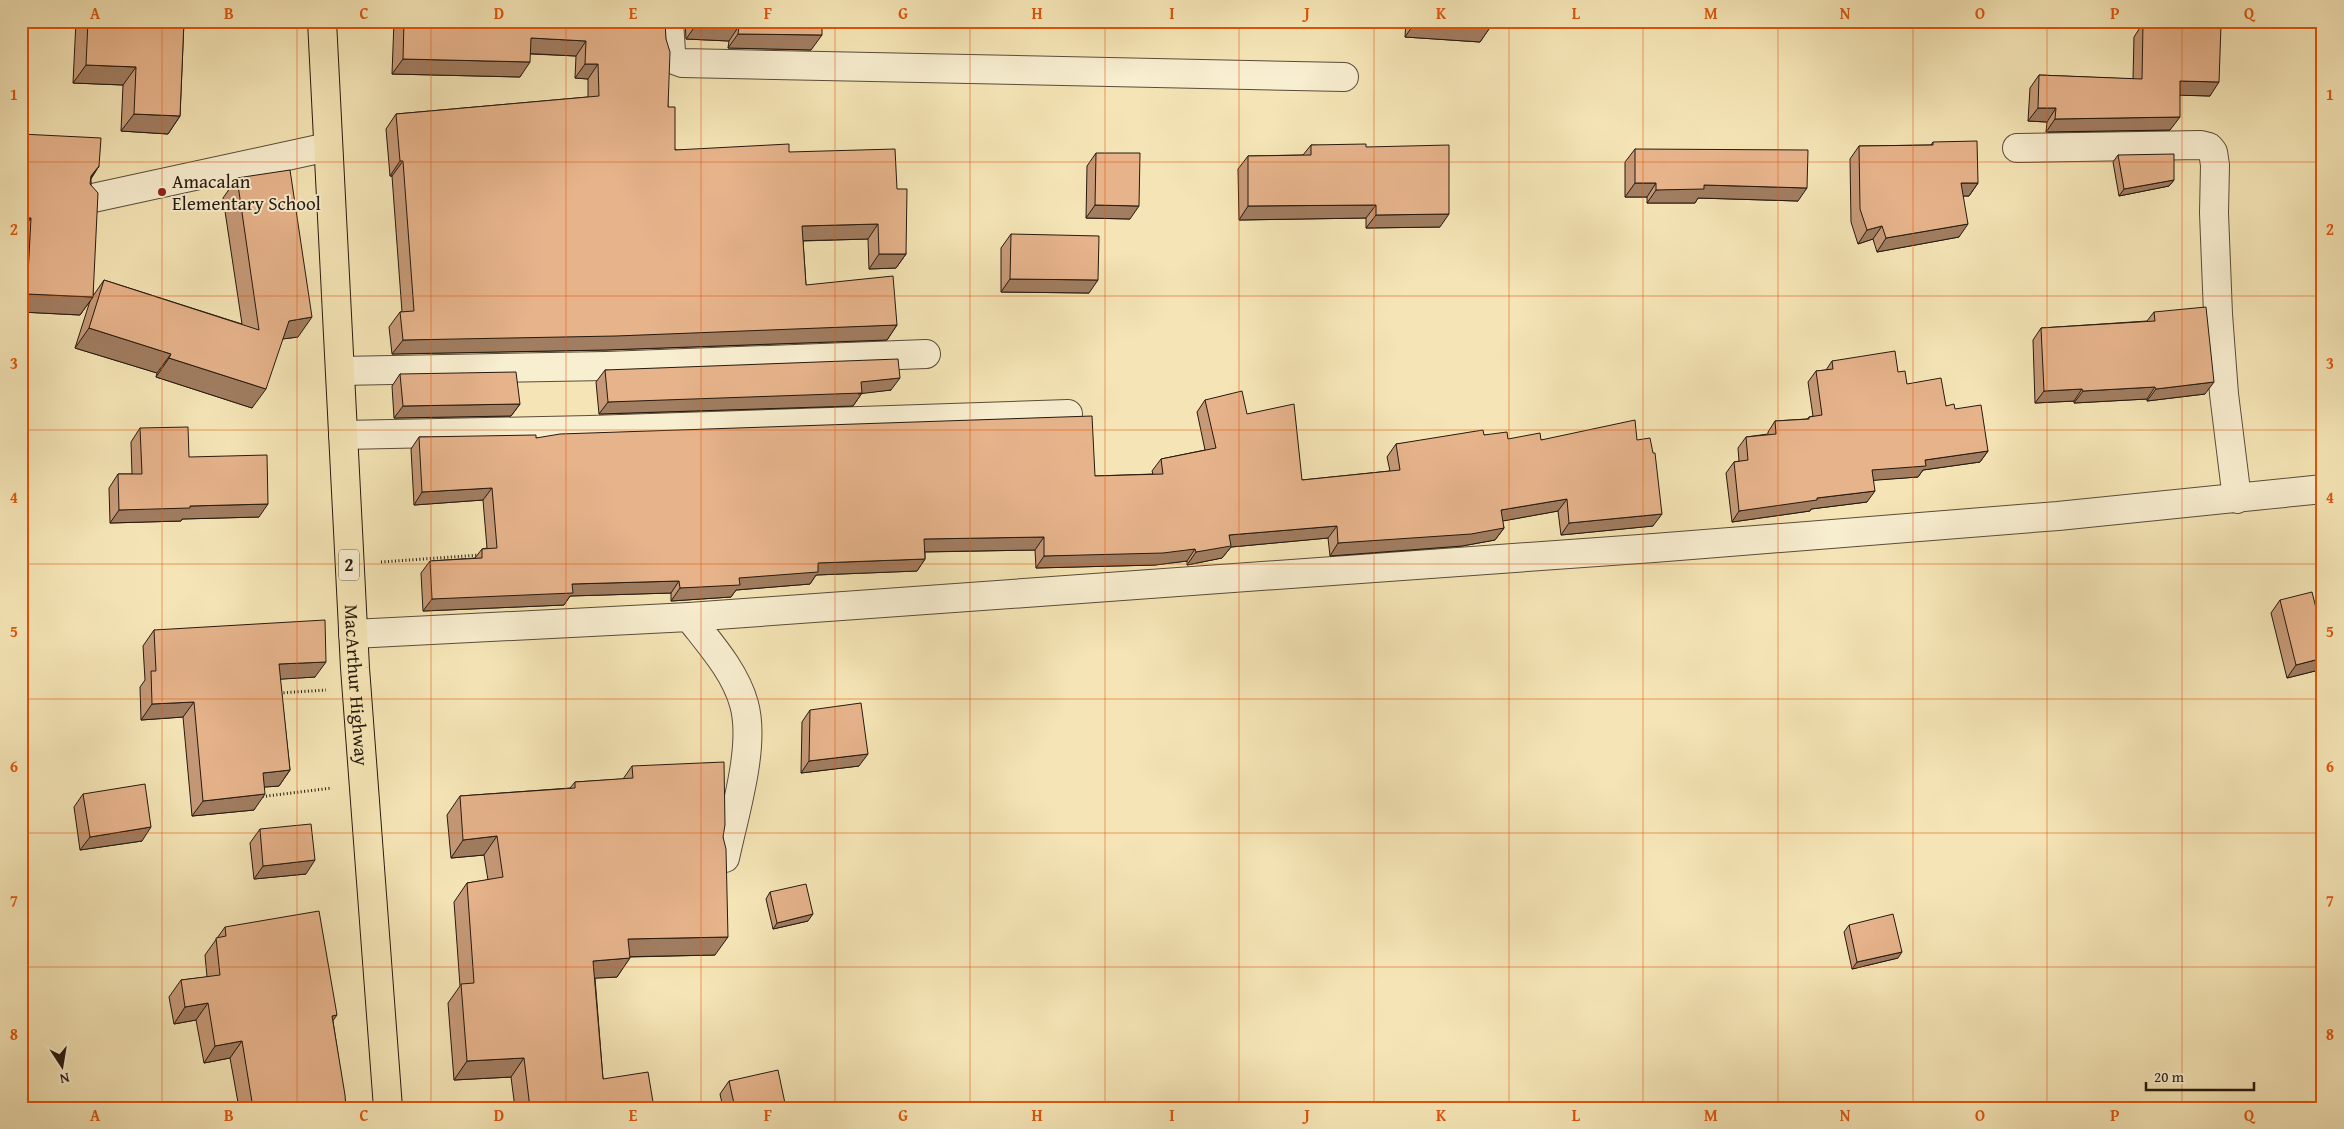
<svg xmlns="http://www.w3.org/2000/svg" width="2344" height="1129" font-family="'Gentium Book Plus',serif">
	<rect width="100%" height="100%" fill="#f5e5b6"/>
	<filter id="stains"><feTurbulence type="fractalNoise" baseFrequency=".004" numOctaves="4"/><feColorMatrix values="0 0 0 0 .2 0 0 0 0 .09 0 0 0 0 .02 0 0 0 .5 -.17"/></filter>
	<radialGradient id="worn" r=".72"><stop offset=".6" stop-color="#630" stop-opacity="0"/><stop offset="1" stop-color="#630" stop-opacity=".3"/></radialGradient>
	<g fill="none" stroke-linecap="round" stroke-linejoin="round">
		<defs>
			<path id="minor" d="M669 21 671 52 674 60 682 63 1344 77
				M2017 148 2201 145 2209 147 2213 152 2215 165 2214 213 2218 314 2224 394 2237 499
				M93 198 328 147
				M340 371 606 366 926 354
				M343 435 590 430 1068 414
				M689 617C709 643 735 671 744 704 756 746 734 815 725 858
				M353 634 689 617 1654 548 2058 516 2323 489"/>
			<g id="highway">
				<path id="s1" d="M322 21 355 668 388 1108"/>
			</g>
		</defs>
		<!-- minor casing -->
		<use href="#minor" stroke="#5a4c38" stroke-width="30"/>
		<!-- highway casing -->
		<use href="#highway" stroke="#26190e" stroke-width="30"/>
		<!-- path -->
		<path stroke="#26190e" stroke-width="3" stroke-dasharray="1 2.5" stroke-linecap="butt" d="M381 562 479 555
			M280 693 326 690
			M259 797 332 788"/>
		<!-- minor -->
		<use href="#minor" stroke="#f8eed0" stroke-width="28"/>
		<!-- highway -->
		<use href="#highway" stroke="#f5e5b6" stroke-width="28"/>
	</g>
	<!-- wall -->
	<path fill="#c69a78" stroke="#26190e" d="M76 21H184L180 116 168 134 121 131 123 85 73 83Z
		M394 21H665L668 107 675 150 789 152 897 189 906 254 896 268 869 269 868 239 803 241 806 285 897 325 887 340 606 350 392 354 389 327 400 312H402L392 176H390L386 129 396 114 588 97V79L575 78 576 56 530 54 520 77 392 74Z
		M685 21H822L811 50 728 48 729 41 686 39Z
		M1406 21H1494L1480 42 1405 37Z
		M2150 21H2201L2210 96 2180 95 2170 130 2046 132 2047 122 2028 121 2030 88 2039 75 2133 79 2134 37 2143 23H2150Z
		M21 134 99 166 91 179 93 296 104 280 242 324 223 198 237 178 298 337 282 339 252 408 156 377 157 373 75 348 90 301 80 315 21 312Z
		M1933 142 1978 183 1969 196H1963L1959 237 1877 252 1873 239 1858 244 1851 222 1850 159 1859 146 1931 145Z
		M1311 145 1366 147 1440 227 1366 228V218L1239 220 1238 169 1248 156 1303 155Z
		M1635 149 1798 201 1698 198 1695 203H1647V197H1625V162Z
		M1096 153 1130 219 1086 218 1087 166Z
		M2118 155 2174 180 2169 186 2119 196 2113 162Z
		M1011 234 1089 293 1001 292V248Z
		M2154 312 2205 394 2147 401V399L2074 403V401L2035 403 2033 340 2041 328 2147 321Z
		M1832 361 1898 372 1907 384 1946 406 1955 409 1988 451 1980 462 1923 470 1918 477 1873 480 1867 502 1811 509 1810 511 1732 522 1726 473 1734 462 1739 461 1738 448 1746 437 1768 434V432L1775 421 1807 419 1809 417 1813 416 1808 382 1816 371 1826 370Z
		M605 370 891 390 862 393 853 406 599 414 596 382Z
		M400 374 520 404 511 416 394 418 392 386Z
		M1205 400 1247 414 1302 480 1390 471 1387 457 1396 444 1484 435 1508 439 1541 440H1637L1653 526 1561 535 1558 511 1502 521 1504 528 1495 540 1462 546 1330 556 1328 538 1231 547 1222 558 1187 565V561L1155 565 1036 568 1035 550 925 552V559L917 571 816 575 810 584 736 590 731 597 671 601V593L570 596 564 605 423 611 421 573 430 561 475 558 482 549 487 548 483 500 414 505 411 449 419 437 536 438 1095 476 1153 474 1152 471 1161 459 1205 450 1197 412Z
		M140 428 189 457 259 517 182 519 181 521 110 523 109 488 118 474H132L131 442Z
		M2280 600 2319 670 2287 678 2271 613Z
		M154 630 315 677 280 679 290 770 279 786 264 787 254 810 192 816 183 717 141 720 140 687 145 680 143 646Z
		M810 710 859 766 801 773 802 722Z
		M632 766 723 837 715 955 630 957 617 977 595 978 603 1079 654 1108H515L511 1077 454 1080 448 1003 460 986 454 902 467 883 488 880 484 855 451 858 447 815 460 796 570 788 575 782 623 779Z
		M83 794 142 841 80 850 74 807Z
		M260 829 306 874 254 879 250 843Z
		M770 892 808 921 773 929 766 899Z
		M1849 925 1898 958 1852 969 1844 932Z
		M225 927 333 1021 346 1108H239L230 1058 204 1063 196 1020 174 1024 169 997 181 980 207 977 205 955Z
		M729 1081 786 1108H723L720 1094Z"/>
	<!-- shaded-wall -->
	<path fill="#a17d61" stroke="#26190e" d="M1416 21H1474L1494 22 1480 42 1405 37Z
		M696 25 739 26 729 41 686 39Z
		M738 34 822 35 811 50 728 48Z
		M531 38 586 41 576 56 520 53Z
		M403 59 530 62 520 77 392 74Z
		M585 64H598L588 79 575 78Z
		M86 65 136 67 123 85 73 83Z
		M2180 81 2219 82 2210 96 2171 95Z
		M2038 108H2056L2047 122 2028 121Z
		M134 114 180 116 168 134 121 131Z
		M2180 117 2170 130 2046 132 2055 119Z
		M400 161H403L392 176H390Z
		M99 166 87 184 91 176Z
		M2174 180 2169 186 2119 196 2124 189Z
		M1635 183H1656L1647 197H1625Z
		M1961 183H1978L1969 196H1952Z
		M1704 185 1807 188 1798 201 1698 198 1695 203H1647L1656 190Z
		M1095 205 1139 206 1130 219 1086 218Z
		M1376 205 1366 218 1239 220 1248 206Z
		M1449 214 1440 227 1366 228 1376 215Z
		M21 218H31L21 232Z
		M878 224 868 239 792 241 802 226Z
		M1968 224 1959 237 1877 252 1886 238Z
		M1882 226 1873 239 1858 244 1867 230Z
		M879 254H906L896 268 869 269Z
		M1010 279 1098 280 1089 293 1001 292Z
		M27 294 93 297 80 315 21 312V302Z
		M312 317 298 337 275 340 289 321Z
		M897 325 887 340 606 350 392 354 403 340Z
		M89 328 171 354 157 373 75 348Z
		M169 358 266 389 252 408 156 377Z
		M900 378 891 390 858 394 862 393 853 406 599 414 608 402Z
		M2214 382 2205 394 2147 401 2156 389Z
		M2155 387 2147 399 2074 403 2083 391Z
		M2082 389 2074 401 2035 403 2044 391Z
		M520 404 511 416 394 418 403 406Z
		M1988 451 1980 462 1923 470 1918 477 1865 481 1872 470 1925 460Z
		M492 488 483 500 414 505 422 492Z
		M1875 491 1867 502 1811 509 1810 511 1732 522 1739 511 1817 498Z
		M1567 499 1558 511 1492 523 1501 510Z
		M268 504 259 517 182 519 181 521 110 523 119 510 190 506Z
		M1662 514 1653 526 1561 535 1569 523Z
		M1337 526 1328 538 1231 547 1222 558 1187 565 1196 552 1229 535Z
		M1504 528 1495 540 1462 546 1330 556 1338 543Z
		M1044 537 1035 550 915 552 924 539Z
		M1195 549 1187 561 1155 565 1036 568 1044 556Z
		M925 559 917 571 816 575 810 584 736 590 731 597 671 601 680 588 818 563Z
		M679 581 671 593 570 596 564 605 423 611 432 599 572 584Z
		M2323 658V665L2319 670 2287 678 2296 665Z
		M326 662 315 677 268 680 279 664Z
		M194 702 183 717 141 720 152 704Z
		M868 754 859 766 801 773 809 761Z
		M290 770 279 786 252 788 263 773Z
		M265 794 254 810 192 816 203 801Z
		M151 827 142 841 80 850 90 837Z
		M497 836 484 855 451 858 463 840Z
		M315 860 306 874 254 879 263 866Z
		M813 914 808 921 773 929 777 923Z
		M728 937 715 955 615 957 628 939Z
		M1902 952 1898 958 1852 969 1857 962Z
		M630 958 617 977 580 979 593 961Z
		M208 1003 196 1020 174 1024 185 1007Z
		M337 1015 325 1032 332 1016Z
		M242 1041 230 1058 204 1063 215 1046Z
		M524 1058 511 1077 454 1080 467 1061Z"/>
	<!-- building -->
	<path fill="#e6b38b" stroke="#26190e" d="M88 21H184L180 116 134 114 136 67 86 65Z
		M404 21H665L666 39 670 52 668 107H675V150L789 144V152L895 149 897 189H907L906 254H879L878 224 802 226 806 285 893 276 897 325 616 336 403 340 400 312 414 311 403 161H400L396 114 599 96 598 64H585L586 41 531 38 530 62 403 59Z
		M696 21H822V35L738 34 739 26 696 25Z
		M1474 21H1494V22Z
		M2159 21H2201L2200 24 2221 25 2219 82 2180 81V117L2055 119 2056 108H2038L2039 75 2142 79 2143 23 2159 24Z
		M21 134 101 138 99 166 91 176 90 184 98 193 93 297 27 294 31 218H21Z
		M1977 141 1978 183H1961L1968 224 1886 238 1882 226 1867 230 1860 209 1859 146 1933 145V142Z
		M1366 144V147L1449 145V214L1376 215V205L1248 206V156L1311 155V145Z
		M1635 149 1808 150 1807 188 1704 185V189L1656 190V183H1635Z
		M1096 153H1140L1139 206 1095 205Z
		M2174 154V180L2124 189 2118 155Z
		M290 170 312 317 289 321 266 389 169 358 171 354 89 328 104 280 259 330 237 178Z
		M1011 234 1099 236 1098 280 1010 279Z
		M2206 307 2214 382 2156 389 2155 387 2083 391 2082 389 2044 391 2041 328 2155 321 2154 312Z
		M1895 351 1898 372 1905 371 1907 384 1941 378 1946 406 1954 404 1955 409 1981 405 1988 451 1925 460 1926 466 1872 470 1875 491 1817 498V500L1739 511 1734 462 1748 460 1746 437 1776 434 1775 421 1809 419V417L1822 415 1816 371 1833 369 1832 361Z
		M898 359 900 378 861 382 862 393 608 402 605 370Z
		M516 372 520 404 403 406 400 374Z
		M1242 391 1247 414 1294 404 1302 480 1400 470 1396 444 1483 430 1484 435 1507 432 1508 439 1540 433 1541 440 1635 420 1637 440 1650 438 1653 453H1655L1662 514 1569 523 1567 499 1501 510 1504 528 1471 534 1338 543 1337 526 1229 535 1231 546 1196 552 1195 549 1163 553 1044 556V537L924 539 925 559 818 563V572L739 578 740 585 680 588 679 581 572 584 573 593 432 599 430 561 482 558V549L497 548 492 488 422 492 419 437 536 435V438L560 434 1092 416 1095 476 1163 474 1161 459 1216 448 1205 400Z
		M188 427 189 457 267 455 268 504 190 506V508L119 510 118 474H142L140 428Z
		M2312 592 2323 636V658L2296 665 2280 600Z
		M325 620 326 662 279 664 290 770 263 773 265 794 203 801 194 702 152 704 151 671H156L154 630Z
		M861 703 868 754 809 761 810 710Z
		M724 762 725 825 723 837 726 849 728 937 628 939 630 958 593 961 603 1079 648 1072 654 1108H530L524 1058 467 1061 461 984 474 983 467 883 503 877 497 836 463 840 460 796 575 788V782L633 778 632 766Z
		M145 784 151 827 90 837 83 794Z
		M311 824 315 860 263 866 260 829Z
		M806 884 813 914 777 923 770 892Z
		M319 911 337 1015 332 1016 345 1095 346 1108H253L242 1041 215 1046 208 1003 185 1007 181 980 220 975 216 938 226 936 225 927Z
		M1893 914 1902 952 1857 962 1849 925Z
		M778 1070 786 1108H735L729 1081Z"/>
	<!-- grid -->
	<path fill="none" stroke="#de560c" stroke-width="1" stroke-opacity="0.55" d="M162 21V1108M297 21V1108M431 21V1108M566 21V1108M701 21V1108M835 21V1108M970 21V1108M1105 21V1108M1239 21V1108M1374 21V1108M1509 21V1108M1643 21V1108M1778 21V1108M1913 21V1108M2047 21V1108M2182 21V1108M21 162H2323M21 296H2323M21 430H2323M21 564H2323M21 699H2323M21 833H2323M21 967H2323"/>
	<!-- markers -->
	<circle fill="#8f2418" stroke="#f8eed0" stroke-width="2" cx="162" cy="192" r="5"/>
	<g text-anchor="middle" stroke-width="4" stroke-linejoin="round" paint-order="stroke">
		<!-- shield labels -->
		<rect fill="#f8eed0" stroke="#655948" stroke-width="1" x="339" y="549.5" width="20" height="31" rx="4"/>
		<g font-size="18" font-weight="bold" fill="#26190e">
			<text x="349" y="571">2</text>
		</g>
		<!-- poi labels -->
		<g font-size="19" fill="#26190e" stroke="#f8eed0" text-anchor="start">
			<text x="172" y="188">Amacalan<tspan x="172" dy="22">Elementary School</tspan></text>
		</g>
		<!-- street labels -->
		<g font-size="19" fill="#26190e" stroke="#f8eed0">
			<text dy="7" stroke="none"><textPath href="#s1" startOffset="665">MacArthur Highway</textPath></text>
		</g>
	</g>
	<!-- margin -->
	<rect width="2344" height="1129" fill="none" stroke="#f5e5b6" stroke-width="55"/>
	<!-- north arrow -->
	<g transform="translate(62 1066) rotate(168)" stroke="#f8eed0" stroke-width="4" paint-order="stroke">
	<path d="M0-4L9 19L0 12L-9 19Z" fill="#26190e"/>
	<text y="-8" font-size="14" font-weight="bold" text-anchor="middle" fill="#26190e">N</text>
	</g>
	<!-- scale -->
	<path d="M2146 1082v8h108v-8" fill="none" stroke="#26190e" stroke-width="2.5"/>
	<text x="2154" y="1082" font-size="15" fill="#26190e" stroke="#f8eed0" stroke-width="4" paint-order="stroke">20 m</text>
	<rect x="28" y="28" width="2288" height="1074" fill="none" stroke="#de560c" stroke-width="2"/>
	<g font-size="16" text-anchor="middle" font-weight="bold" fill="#de560c">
		<text x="95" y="19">A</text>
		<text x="229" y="19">B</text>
		<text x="364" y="19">C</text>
		<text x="499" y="19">D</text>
		<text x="633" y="19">E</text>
		<text x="768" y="19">F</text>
		<text x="903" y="19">G</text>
		<text x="1037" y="19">H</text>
		<text x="1172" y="19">I</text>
		<text x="1307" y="19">J</text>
		<text x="1441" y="19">K</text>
		<text x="1576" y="19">L</text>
		<text x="1711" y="19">M</text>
		<text x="1845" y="19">N</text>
		<text x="1980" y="19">O</text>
		<text x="2115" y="19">P</text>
		<text x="2249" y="19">Q</text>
		<text x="14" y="100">1</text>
		<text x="2330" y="100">1</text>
		<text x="14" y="235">2</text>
		<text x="2330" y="235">2</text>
		<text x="14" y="369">3</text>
		<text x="2330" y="369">3</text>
		<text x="14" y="503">4</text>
		<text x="2330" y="503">4</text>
		<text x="14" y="637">5</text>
		<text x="2330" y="637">5</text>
		<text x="14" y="772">6</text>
		<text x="2330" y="772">6</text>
		<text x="14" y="906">7</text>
		<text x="2330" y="906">7</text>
		<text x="14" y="1040">8</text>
		<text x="2330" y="1040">8</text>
		<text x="95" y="1121">A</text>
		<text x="229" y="1121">B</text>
		<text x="364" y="1121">C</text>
		<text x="499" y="1121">D</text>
		<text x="633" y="1121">E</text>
		<text x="768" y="1121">F</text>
		<text x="903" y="1121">G</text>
		<text x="1037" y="1121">H</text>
		<text x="1172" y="1121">I</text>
		<text x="1307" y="1121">J</text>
		<text x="1441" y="1121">K</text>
		<text x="1576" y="1121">L</text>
		<text x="1711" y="1121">M</text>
		<text x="1845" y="1121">N</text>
		<text x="1980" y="1121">O</text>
		<text x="2115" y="1121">P</text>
		<text x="2249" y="1121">Q</text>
	</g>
	<rect width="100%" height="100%" filter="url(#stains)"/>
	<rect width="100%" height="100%" fill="url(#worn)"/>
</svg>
